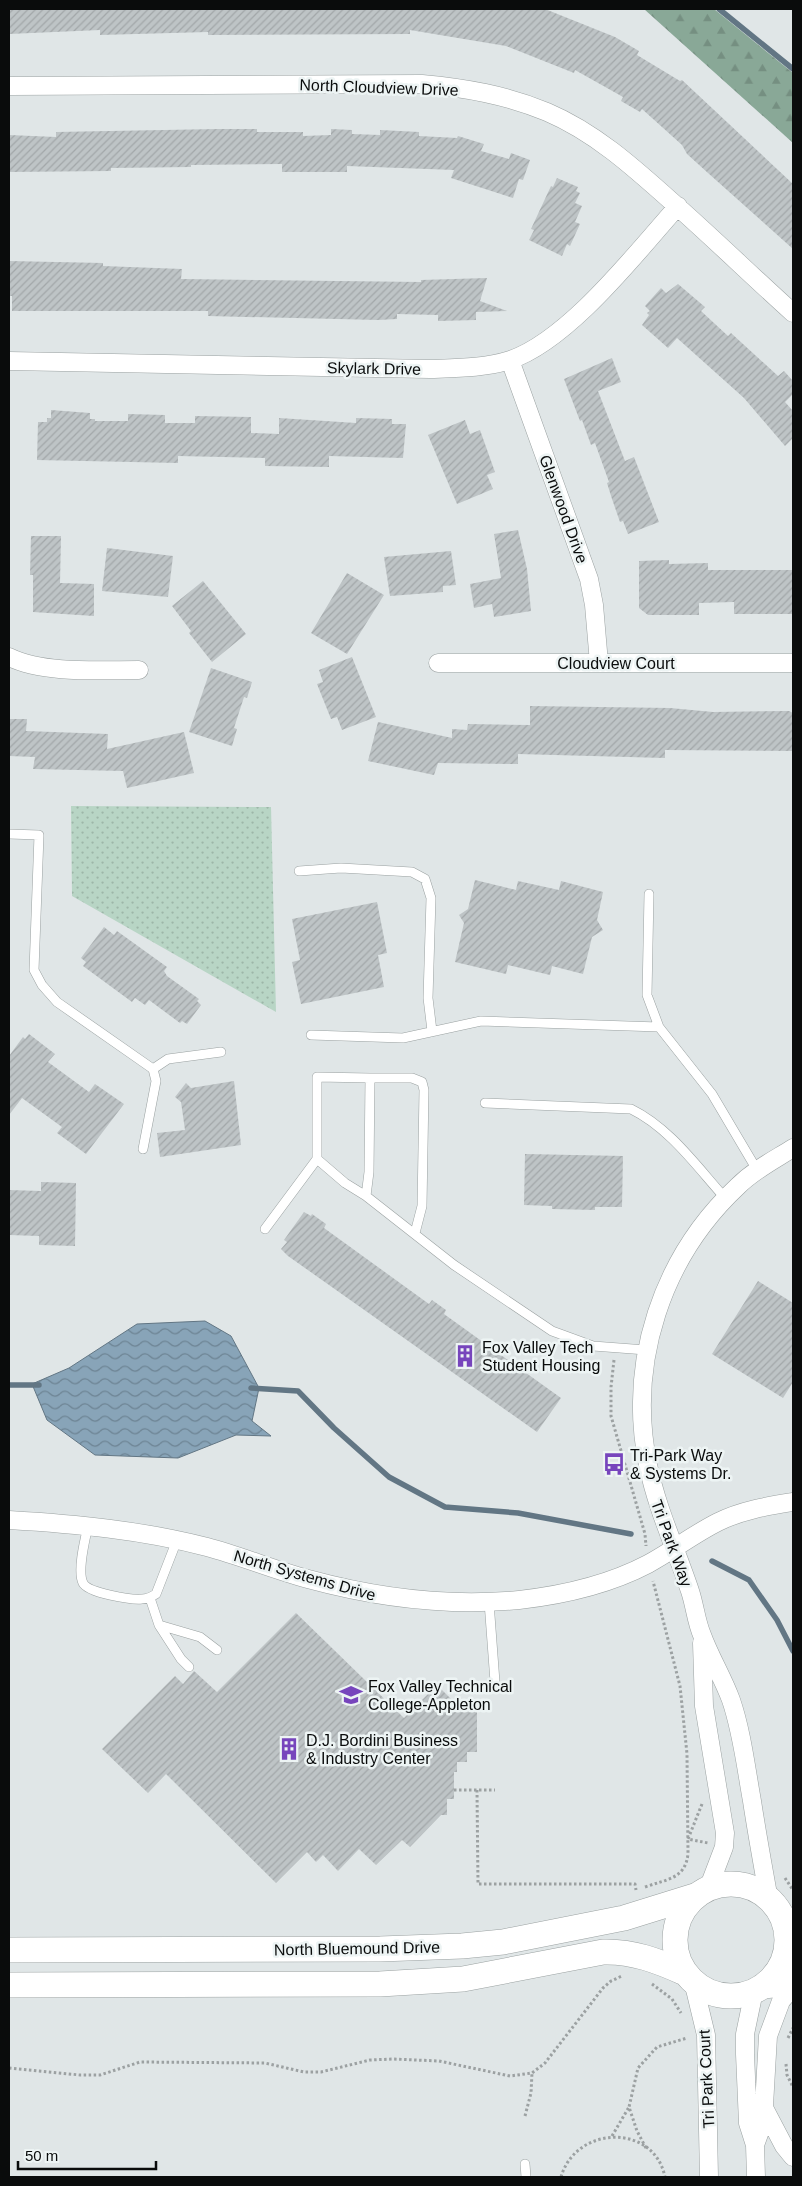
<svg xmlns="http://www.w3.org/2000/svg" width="802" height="2186" font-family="Helvetica,sans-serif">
	<defs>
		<pattern id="grass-dots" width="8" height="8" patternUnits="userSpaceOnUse" patternTransform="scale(1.25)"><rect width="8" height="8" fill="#b8d5c5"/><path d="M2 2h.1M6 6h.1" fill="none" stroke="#9db6a8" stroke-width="1.8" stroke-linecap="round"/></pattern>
		<pattern id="forest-firs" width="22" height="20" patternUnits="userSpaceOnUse" patternTransform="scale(1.25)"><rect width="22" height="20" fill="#89a897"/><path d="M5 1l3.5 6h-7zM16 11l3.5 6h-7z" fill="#758f81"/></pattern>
		<pattern id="water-waves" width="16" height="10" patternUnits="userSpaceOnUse" patternTransform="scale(1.25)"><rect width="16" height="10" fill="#88a4b8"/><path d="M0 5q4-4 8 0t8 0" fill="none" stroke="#6d8494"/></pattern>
		<pattern id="building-hatch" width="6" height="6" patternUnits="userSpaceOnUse" patternTransform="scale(1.25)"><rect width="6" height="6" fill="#bec4c6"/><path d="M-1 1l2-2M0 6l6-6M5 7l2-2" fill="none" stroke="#a2a7a9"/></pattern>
	</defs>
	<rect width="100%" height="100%" fill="#e0e6e7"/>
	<!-- grass -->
	<path fill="url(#grass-dots)" d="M71 806 271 807 276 1012 72 896Z"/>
	<!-- forest -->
	<path fill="url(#forest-firs)" d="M644 9H714L793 73V143Z"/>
	<!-- water -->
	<path fill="url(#water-waves)" stroke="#627684" d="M205 1321 231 1336 259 1388 252 1421 271 1436 236 1435 178 1458 95 1455 47 1420 32 1384 69 1368 137 1324Z"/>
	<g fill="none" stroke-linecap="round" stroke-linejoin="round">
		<!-- stream -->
		<path stroke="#627684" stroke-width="5.5" d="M719 9 793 69
			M9 1385H39
			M251 1388 298 1391 334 1428 389 1477 445 1507 518 1513 631 1534
			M712 1561 749 1580 777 1620 793 1651"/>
	</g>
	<!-- building -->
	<path fill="url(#building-hatch)" d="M9 9H545L615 37 639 51 637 55 680 81 682 80 793 184V249L708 173 687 154 682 145 642 109 640 112 621 101 623 97 575 70 574 73 506 46 410 30V34L208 35V32L100 35V30L9 34Z
		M218 129H257V132H303V136L331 135V129L352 130V134L380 135V130L419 132V136L457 138 458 136 484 144 481 151 509 159 511 153 530 160 523 180 519 179 513 198 451 178 454 170 347 166V172H282V164L191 165V167L111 168V171L9 172V135L56 137V132Z
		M557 178 578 187 576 191 580 193 575 203 582 206 575 222 580 224 570 246 567 244 562 256 529 240 534 230 531 229 551 186 553 187Z
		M9 261 103 263V266L182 269 181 279 421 282V280L487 278 480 301 507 311 476 312V320L438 321V315L397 314V319L378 320 208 316V311H12V296H9Z
		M678 284 705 307 701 311 728 336 731 333 778 376 784 371 793 381V394L785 402 793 411V438L785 446 744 398 677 338 668 348 642 325 649 315 647 313 650 311 645 306 661 288 666 293Z
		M612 358 621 382 598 391 625 461 634 457 659 522 628 534 623 521 620 522 612 499 607 483 609 482 595 443 591 445 582 420 580 421 564 379Z
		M51 410 90 413V419H95V421H128V414L165 415V423H195V416L251 417V433L279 434V418L356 423V418L392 419V424H406L403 458 329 456V467L265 466V458L178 456V463L37 460 38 422H47V418H51Z
		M465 420 470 434 480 430 495 472 487 475 493 489 457 504 428 435Z
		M518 530 527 569 531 611 494 617 492 604 474 608 470 584 501 578 494 534Z
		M31 536H61L60 583 94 584V616L33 612V575H30Z
		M107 548 173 556 168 597 102 591Z
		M451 551 456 585 443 586V592L390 596 384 557Z
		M669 560V564L708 563V570H793V614H734V602L699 603V615H648L639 608V561Z
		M347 573 384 595 347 654 311 633Z
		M203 581 246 634 212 662 189 633 191 631 172 606Z
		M352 657 376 717 342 730 337 717 331 719 317 684 323 682 319 670Z
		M211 668 252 682 247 698 244 697 234 728 237 729 232 746 189 732Z
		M530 706 670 708 713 712 789 711 793 713V751L665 750V758L518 754V764L438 763 434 775 368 761 378 722 452 738V729L467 730 468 724 530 725Z
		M9 719H27L26 731 108 734 107 749 184 732 194 773 127 788 123 771 33 769 35 757 9 756Z
		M475 880 516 890 518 881 559 890 561 881 603 892 597 920 603 930 592 937 583 974 552 966 550 975 508 965 506 974 455 962 464 923 459 915 468 909Z
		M377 902 387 953 378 955 384 987 301 1004 292 962 300 960 292 919Z
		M104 927 114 935 117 931 167 967 164 971 167 976 199 999 197 1001 201 1005 187 1024 182 1021 180 1023 149 1000 145 1005 135 998 132 1002 83 966 86 962 81 958Z
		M29 1034 55 1054 48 1062 89 1092 95 1084 124 1104 86 1154 57 1133 62 1127 22 1098 9 1115V1056L23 1037 25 1039Z
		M234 1081 241 1145 160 1157 157 1133 185 1130 181 1102 175 1097 186 1083 191 1088Z
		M525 1154 623 1156 622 1207H595V1210L552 1209V1206L524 1205Z
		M41 1182 76 1183 75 1246 39 1245V1236L9 1235V1190L41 1191Z
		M304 1212 311 1216 312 1214 326 1224 324 1228 429 1304 432 1300 446 1310 444 1314 561 1398 537 1432 288 1256 281 1249 287 1242 284 1240Z
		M758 1281 793 1303V1382L783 1398 712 1354Z
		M296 1613 404 1718 437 1685 460 1708H477V1752H467V1762H457V1772H454V1799H447V1815H441L410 1847 402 1840 376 1865 359 1849 338 1871 323 1855 316 1862 307 1852 276 1883 166 1774 148 1793 102 1749 175 1676 183 1684 194 1671 217 1692Z"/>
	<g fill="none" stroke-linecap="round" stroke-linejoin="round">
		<defs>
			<path id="lane" d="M9 834 39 835 34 970 42 985 57 1002 153 1069 168 1059 221 1052
				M299 871 341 868 412 872 425 879 431 898 428 998 432 1031
				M649 894 647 995 659 1027
				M311 1035 403 1038 481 1021 659 1027 712 1094 757 1170
				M370 1078H412L422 1082 424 1090 422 1206 415 1233
				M485 1103 631 1109C670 1128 697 1167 726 1199
				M143 1149 156 1081 153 1069
				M366 1196 345 1183 317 1159V1077L370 1078 369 1172 366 1196 454 1265 552 1331 593 1346 646 1350
				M265 1229 317 1159
				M88 1526C85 1539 77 1571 83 1583 88 1593 131 1600 142 1599 148 1599 151 1597 156 1594L177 1540
				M150 1598 159 1625
				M489 1602 495 1682
				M189 1667 181 1659 159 1625 200 1637 217 1650
				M525 2164 526 2177"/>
			<path id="street" d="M9 86 422 84C466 88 506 95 547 112 594 132 632 166 670 200 712 237 752 276 793 313
				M510 360 589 579 594 605 599 663
				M9 361 430 369C456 368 485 368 510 360 569 340 636 253 678 206
				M9 657C44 674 99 670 139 670
				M438 663H793
				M9 1520C76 1524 141 1530 207 1547 241 1556 274 1570 308 1579 378 1598 446 1607 519 1600 563 1595 608 1585 648 1564 672 1551 694 1534 718 1522 742 1510 768 1506 793 1502
				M702 1643 704 1706 725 1833 724 1847 708 1889
				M769 1900C763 1867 757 1834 752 1801 746 1768 742 1732 731 1700 723 1678 710 1657 702 1635 696 1621 695 1606 690 1591 676 1549 657 1509 648 1465 627 1362 662 1257 738 1186 754 1170 774 1160 793 1148
				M693 1981 706 2035 709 2177
				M754 1991 745 2034V2054L748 2123 755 2145 756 2177
				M763 2106 784 2146 793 2157
				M755 2145 763 2123 768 2036 781 2001 793 1987"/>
			<path id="secondary" d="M675 1940a56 56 0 1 1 112 0a56 56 0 1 1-112 0Z
				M9 1950 380 1949 462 1946 503 1942 624 1918 698 1895
				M9 1985 380 1984 463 1979 603 1952C633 1951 658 1961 685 1973
				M763 1986 793 1983"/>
		</defs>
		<!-- lane casing -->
		<use href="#lane" stroke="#9aa1a1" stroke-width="10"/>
		<!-- street casing -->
		<use href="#street" stroke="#9aa1a1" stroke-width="19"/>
		<!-- secondary casing -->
		<use href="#secondary" stroke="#9aa1a1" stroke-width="26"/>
		<!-- path -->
		<path stroke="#9ca1a2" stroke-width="3" stroke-dasharray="2.5 2.5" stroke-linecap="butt" d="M614 1360 611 1387V1416L645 1534 646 1546
			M454 1790H495
			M477 1790 478 1884H635L636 1890
			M702 1804 688 1839 708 1843
			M785 1878 793 1890
			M645 1887C667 1879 686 1879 688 1853L687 1754 680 1686 653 1581
			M652 1984 672 1999 681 2013
			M788 2038 793 2028
			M786 2064 787 2075 793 2087
			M9 2068 80 2075H100L140 2062 265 2063 304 2072H321L370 2060 393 2059 439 2061 510 2076 532 2073 545 2063 603 1988 611 1981 622 1976
			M525 2116 531 2093 532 2073
			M612 2136 629 2107
			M646 2148 637 2131 629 2107 638 2068 657 2047 687 2038
			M561 2177C576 2125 654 2123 665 2177"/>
		<!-- lane -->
		<use href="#lane" stroke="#fff" stroke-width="9"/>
		<!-- street -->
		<use href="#street" stroke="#fff" stroke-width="18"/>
		<!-- secondary -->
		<use href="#secondary" stroke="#fff" stroke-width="25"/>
	</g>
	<!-- icons -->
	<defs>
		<symbol id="building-bare" viewBox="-9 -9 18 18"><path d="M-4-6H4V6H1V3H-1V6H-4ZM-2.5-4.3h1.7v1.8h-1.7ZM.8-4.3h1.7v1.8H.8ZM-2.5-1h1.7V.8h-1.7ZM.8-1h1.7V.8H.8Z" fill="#7745bc" stroke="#edf4f4" stroke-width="2.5" paint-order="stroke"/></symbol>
		<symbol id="bus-bare" viewBox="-9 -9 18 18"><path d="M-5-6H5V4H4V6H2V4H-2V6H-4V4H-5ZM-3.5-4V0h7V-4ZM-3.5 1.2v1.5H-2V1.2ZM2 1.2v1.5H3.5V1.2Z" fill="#7745bc" stroke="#edf4f4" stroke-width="2.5" paint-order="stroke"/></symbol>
		<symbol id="university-bare" viewBox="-9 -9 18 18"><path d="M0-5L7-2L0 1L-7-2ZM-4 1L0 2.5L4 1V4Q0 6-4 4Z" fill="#7745bc" stroke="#edf4f4" stroke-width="2.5" paint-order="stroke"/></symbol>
	</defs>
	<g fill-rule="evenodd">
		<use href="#building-bare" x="449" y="1340" width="32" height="32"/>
		<use href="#bus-bare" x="598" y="1448" width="32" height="32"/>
		<use href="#university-bare" x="335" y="1679" width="32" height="32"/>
		<use href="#building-bare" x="273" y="1733" width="32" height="32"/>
	</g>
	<g text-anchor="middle" stroke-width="5" stroke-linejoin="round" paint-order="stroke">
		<!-- street labels -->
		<g font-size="16" fill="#0a0c0c" stroke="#edf4f4">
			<text transform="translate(379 87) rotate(2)" y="6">North Cloudview Drive</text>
			<text transform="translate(374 368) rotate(1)" y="6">Skylark Drive</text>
			<text transform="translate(564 509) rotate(70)" y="6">Glenwood Drive</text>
			<text x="616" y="669">Cloudview Court</text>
			<text transform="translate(672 1543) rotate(70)" y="6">Tri Park Way</text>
			<text transform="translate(305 1575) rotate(16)" y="6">North Systems Drive</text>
			<text transform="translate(357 1948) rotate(-1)" y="6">North Bluemound Drive</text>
			<text transform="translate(706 2079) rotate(-93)" y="6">Tri Park Court</text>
		</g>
		<!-- poi labels -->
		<g font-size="16" fill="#0a0c0c" stroke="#edf4f4" text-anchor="start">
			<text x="482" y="1353">Fox Valley Tech<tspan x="482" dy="18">Student Housing</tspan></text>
			<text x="630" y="1461">Tri-Park Way<tspan x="630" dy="18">&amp; Systems Dr.</tspan></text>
			<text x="368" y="1692">Fox Valley Technical<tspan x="368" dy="18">College-Appleton</tspan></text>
			<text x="306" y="1746">D.J. Bordini Business<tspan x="306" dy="18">&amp; Industry Center</tspan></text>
		</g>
	</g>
	<!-- border -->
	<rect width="802" height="2186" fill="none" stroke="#0a0c0c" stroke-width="20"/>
	<!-- scale -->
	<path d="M18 2161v8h138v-8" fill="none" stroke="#0a0c0c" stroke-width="2.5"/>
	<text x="25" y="2161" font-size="15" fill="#0a0c0c" stroke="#edf4f4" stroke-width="4" paint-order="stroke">50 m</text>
</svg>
